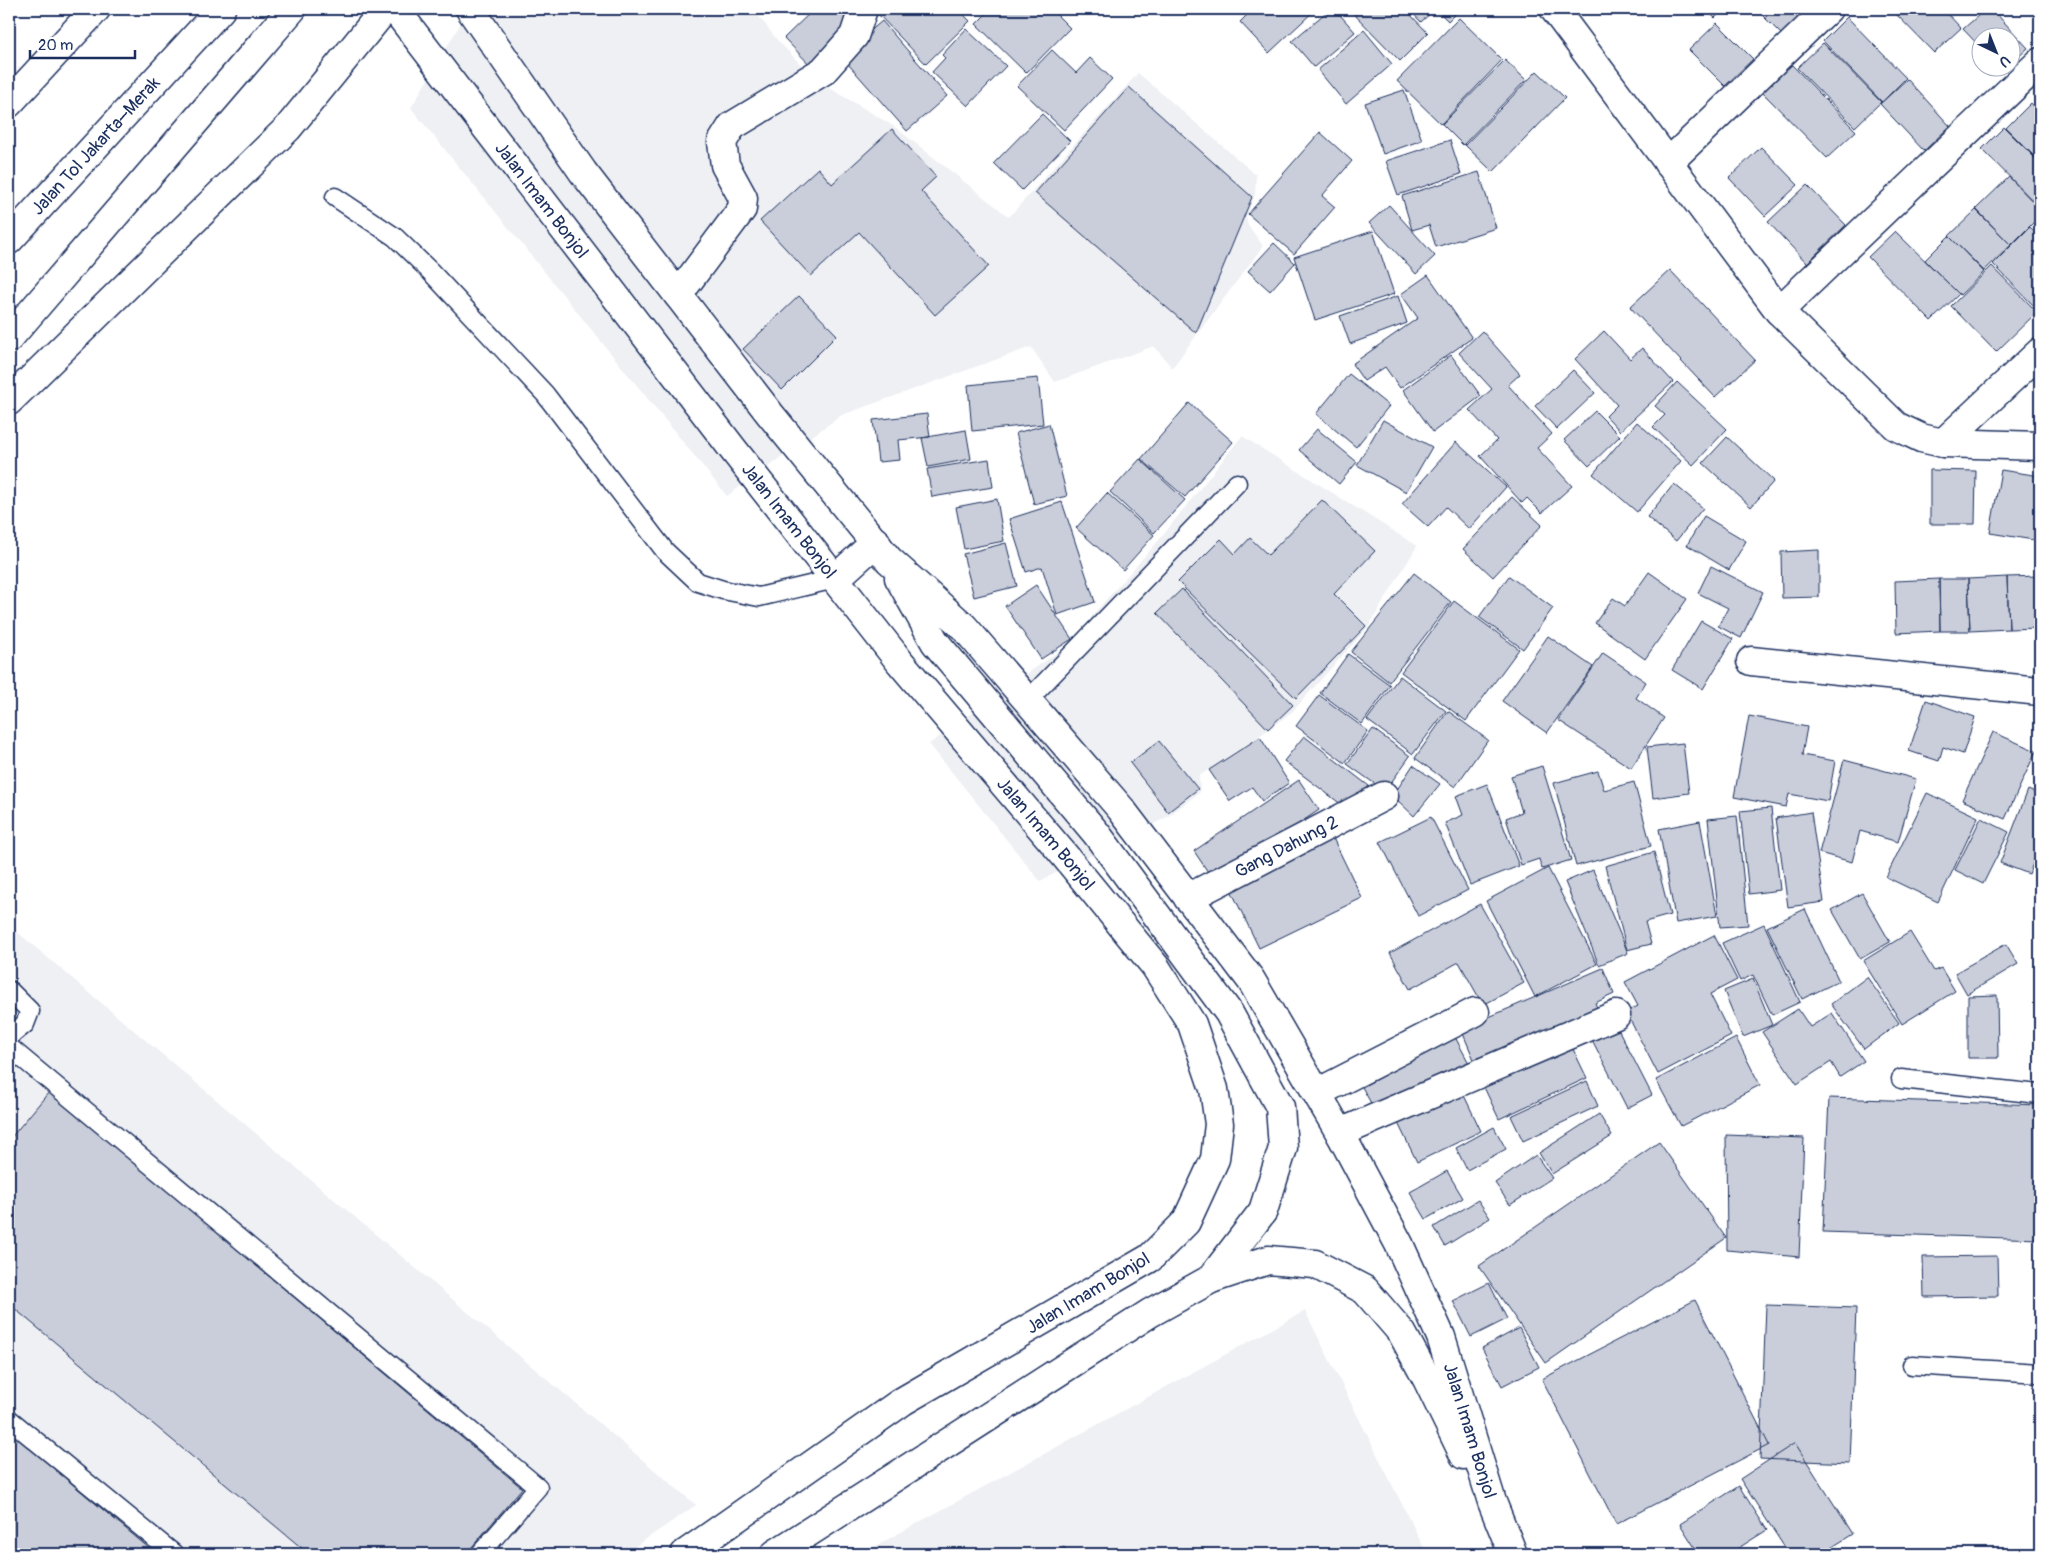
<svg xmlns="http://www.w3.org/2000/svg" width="2049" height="1563" font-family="Pangolin,sans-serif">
	<rect width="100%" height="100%" fill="#fff"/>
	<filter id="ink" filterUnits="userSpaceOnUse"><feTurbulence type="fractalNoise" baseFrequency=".02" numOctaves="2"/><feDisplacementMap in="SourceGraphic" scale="10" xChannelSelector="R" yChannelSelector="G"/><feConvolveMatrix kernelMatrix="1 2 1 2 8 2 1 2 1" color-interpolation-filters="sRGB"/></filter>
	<g filter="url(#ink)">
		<!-- built -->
		<path fill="#eff0f4" d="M469 9H753L778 41 816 80 895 127 1009 217 1138 73 1256 175 1255 195 1246 216 1248 225 1263 246 1172 368 1154 346 1055 382 1031 347 842 415 727 496 411 108Z
			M1242 436 1417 546 1369 626 1293 711 1268 730 1199 776 1200 792 1167 817 1040 881 929 744 1077 638 1096 611 1159 540Z
			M9 925 696 1505 624 1554H9Z
			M1305 1311 1427 1554H861Z"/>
		<!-- building -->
		<path fill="#caceda" stroke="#1b2f5e" d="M814 9H852L857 14 815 70 784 38Z
			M873 9H958L970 21 926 64Z
			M967 9H982L974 16Z
			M991 9H1051L1070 28 1026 73 976 24Z
			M1253 9H1316L1269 53 1240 22Z
			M1330 9H1335L1355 32 1314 67 1292 41Z
			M1349 9H1405L1428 33 1400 61Z
			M1409 9H1435L1421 22Z
			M1436 9H1460L1448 21Z
			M1705 9H1724L1715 18Z
			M1756 9H1805L1806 10 1781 34Z
			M1891 9H1943L1961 28 1934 53Z
			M1986 9H1992L2028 48 2012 63V38H1982V49L1963 29Z
			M1847 17 1906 78 1882 102 1823 41Z
			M1459 18 1502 60 1441 124 1397 81Z
			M882 21 947 96 907 131 841 56Z
			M1717 23 1753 59 1725 86 1689 50Z
			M966 29 1006 66 968 106 932 72 945 58 942 55Z
			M1364 30 1392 64 1346 104 1318 70Z
			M1823 43 1881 102 1855 127 1797 68Z
			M1052 50 1076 73 1090 58 1112 79 1064 130 1017 86Z
			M1505 60 1526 80 1463 145 1442 124Z
			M1791 64 1856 131 1827 158 1762 92Z
			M1537 71 1565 98 1493 172 1465 145Z
			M1907 79 1950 126 1924 151 1880 104Z
			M1129 87 1252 197 1196 333 1035 193Z
			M1404 90 1422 140 1383 154 1365 103Z
			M2031 103 2040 113V162L2006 128Z
			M1042 114 1070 141 1022 190 994 163Z
			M2004 127 2040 163V208L1982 149Z
			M892 129 936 177 921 191 989 266 935 315 859 232 811 276 760 221 818 168 832 184Z
			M1320 132 1352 161 1322 196 1335 207 1294 254 1248 214Z
			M1450 140 1461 174 1398 195 1386 161Z
			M1761 147 1798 185 1765 216 1729 178Z
			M1479 172 1496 228 1436 247 1429 225 1412 230 1402 196Z
			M2009 177 2040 209V216L2011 245 1976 209Z
			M1807 185 1846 225 1807 263 1768 222Z
			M1389 205 1435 256 1416 274 1369 223Z
			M1976 210 2011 245 1984 271 1949 236Z
			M2030 227 2040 237V305L2037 309 1993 264Z
			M1373 231 1394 294 1315 320 1294 257Z
			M1895 231 1959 294 1931 321 1868 257Z
			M1949 236 1984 272 1960 295 1925 260Z
			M1274 243 1295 263 1270 291 1248 271Z
			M1992 266 2037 312 1996 352 1951 306Z
			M1670 270 1755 360 1715 397 1630 307Z
			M1428 275 1472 338 1400 388 1385 367 1364 381 1352 364 1418 318 1401 294Z
			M799 296 837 335 782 390 743 349Z
			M1398 296 1407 323 1350 344 1340 316Z
			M1482 331 1520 374 1508 385 1552 434 1537 448 1572 486 1542 513 1527 498 1522 503 1480 456 1497 440 1469 410 1492 389 1459 353Z
			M1604 331 1630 359 1642 348 1673 382 1620 431 1606 416 1617 405 1575 359Z
			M1451 355 1481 396 1433 432 1403 390Z
			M1573 370 1595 393 1557 429 1535 406Z
			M1349 374 1389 406 1356 447 1316 414Z
			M1038 378 1043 424 972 431 968 385Z
			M1677 382 1727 429 1693 465 1653 427 1665 415 1655 406Z
			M1189 403 1233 442 1185 497 1141 459Z
			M1595 411 1620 436 1589 466 1564 440Z
			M927 414 930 437 898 440 900 460 878 462 873 420Z
			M1383 420 1432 447 1406 492 1357 465Z
			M1637 422 1681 461 1637 512 1593 474Z
			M1049 424 1067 496 1034 504 1016 433Z
			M1317 429 1357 462 1339 484 1299 450Z
			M966 430 971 459 928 467 922 438Z
			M1727 437 1774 481 1751 507 1703 463Z
			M1456 442 1506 487 1469 529 1446 507 1428 527 1402 504Z
			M989 459 993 487 932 497 927 469Z
			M1140 459 1185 500 1154 533 1110 492Z
			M1930 470 1976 471 1975 524H1930Z
			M2001 470 2040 476V541L1990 533Z
			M1674 484 1703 508 1676 541 1647 517Z
			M1107 493 1154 535 1123 570 1076 528Z
			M1512 497 1542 525 1493 577 1463 549Z
			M997 499 1004 541 964 549 956 507Z
			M1322 500 1375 551 1334 594 1366 626 1296 698 1178 582 1221 539 1235 554 1250 538 1268 555Z
			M1062 502 1095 602 1057 615 1042 567 1026 572 1009 519Z
			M1704 516 1746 541 1729 570 1687 545Z
			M1006 543 1017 586 974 597 963 554Z
			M1819 550V597L1782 598 1781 552Z
			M1711 566 1763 592 1741 638 1718 626 1728 608 1698 593Z
			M1649 572 1687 599 1645 659 1595 623 1613 598 1625 606Z
			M1414 573 1451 602 1389 682 1351 652Z
			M1509 576 1553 608 1523 649 1479 617Z
			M2040 576V628L2009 629 2007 577Z
			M2007 577 2009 629 1970 631 1968 579Z
			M1939 579 1940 631 1896 633 1895 581Z
			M1939 579H1968L1970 631H1940Z
			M1036 585 1072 639 1041 659 1005 606Z
			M1182 589 1293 705 1268 729 1157 613Z
			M1454 601 1519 649 1466 721 1401 672Z
			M1701 621 1733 639 1703 689 1672 670Z
			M1548 636 1593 667 1547 733 1502 701Z
			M1603 653 1646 682 1636 698 1664 718 1631 768 1558 720Z
			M1348 654 1390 685 1362 724 1320 693Z
			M1400 676 1446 711 1413 754 1367 720Z
			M1319 695 1368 731 1345 763 1296 726Z
			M1926 700 1975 717 1963 754 1943 747 1939 761 1909 751Z
			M1448 711 1488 740 1455 787 1415 758Z
			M1749 716 1807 727 1802 755 1835 761 1828 801 1789 794 1786 807 1734 797Z
			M1373 729 1410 756 1385 791 1347 764Z
			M1993 732 2036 751 2005 819 1962 800Z
			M1304 736 1369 786 1350 811 1284 761Z
			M1260 737 1289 783 1262 801 1252 787 1230 801 1209 770Z
			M1159 741 1198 789 1168 812 1130 763Z
			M1683 743 1689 793 1653 798 1647 747Z
			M1844 760 1916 779 1898 842 1860 831 1852 862 1819 853Z
			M1413 765 1440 784 1414 816 1393 796Z
			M1542 766 1571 860 1542 869 1539 859 1521 865 1506 818 1522 812 1511 776Z
			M1598 771 1604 790 1634 782 1651 846 1576 866 1554 783Z
			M1299 780 1319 810 1214 881 1194 851Z
			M1487 784 1519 866 1470 885 1445 823 1463 815 1456 796Z
			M2028 790 2040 795V845L2029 874 2000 863Z
			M1927 793 1978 817 1938 902 1886 877Z
			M1771 808 1780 890 1749 894 1740 811Z
			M1811 812 1824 902 1788 907 1776 818Z
			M1737 816 1748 925 1720 927 1708 819Z
			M1431 817 1468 890 1418 916 1380 842Z
			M1981 818 2009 832 1983 884 1955 870Z
			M1700 821 1717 916 1676 923 1659 829Z
			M1331 834 1362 898 1259 948 1228 884Z
			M1654 852 1670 915 1645 922 1651 944 1627 950 1605 866Z
			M1548 868 1597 964 1535 997 1486 901Z
			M1593 870 1628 953 1599 965 1565 882Z
			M1862 893 1890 942 1860 959 1832 910Z
			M1480 904 1524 983 1483 1005 1459 962 1410 989 1390 953Z
			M1805 909 1839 981 1802 999 1767 927Z
			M1764 924 1800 1002 1772 1015 1753 975 1740 981 1722 943Z
			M1910 932 1934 971 1941 968 1955 991 1902 1024 1863 961Z
			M1714 935 1737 980 1710 994 1731 1036 1658 1074 1626 1012 1638 1006 1625 982Z
			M2006 944 2018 964 1967 994 1955 973Z
			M1603 968 1614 994 1595 1003 1601 1017 1478 1069 1461 1029Z
			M1867 977 1899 1023 1864 1049 1831 1004Z
			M1753 979 1772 1025 1743 1037 1724 991Z
			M1997 995 1998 1058H1968V996Z
			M1798 1009 1810 1027 1832 1013 1864 1061 1840 1077 1831 1062 1797 1084 1762 1032Z
			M1614 1021 1652 1095 1627 1108 1589 1034Z
			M1455 1037 1470 1065 1377 1114 1362 1087Z
			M1736 1038 1760 1085 1681 1126 1656 1080Z
			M1570 1043 1587 1078 1499 1119 1482 1083Z
			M1587 1081 1598 1106 1523 1141 1511 1116Z
			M1461 1089 1481 1131 1417 1162 1397 1121Z
			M49 1092 522 1488 466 1554H309L9 1304V1140Z
			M1829 1098 2040 1105V1239L1823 1232Z
			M1599 1114 1612 1136 1552 1174 1539 1153Z
			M1494 1127 1506 1149 1467 1170 1456 1148Z
			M1726 1135 1804 1138 1799 1257 1727 1250Z
			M1659 1142 1726 1238 1546 1363 1479 1266Z
			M1536 1155 1552 1178 1510 1205 1495 1183Z
			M1447 1171 1463 1198 1426 1219 1410 1192Z
			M1478 1200 1490 1218 1445 1246 1434 1227Z
			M1997 1256 1998 1296 1924 1297 1923 1257Z
			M1489 1283 1507 1319 1471 1337 1453 1301Z
			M1695 1300 1769 1445 1616 1524 1542 1379Z
			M1766 1305 1856 1308 1850 1463 1760 1459Z
			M1519 1328 1539 1367 1502 1386 1482 1348Z
			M9 1431 156 1554H9Z
			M1795 1443 1853 1534 1821 1554H1789L1740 1479Z
			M1739 1486 1767 1530 1729 1554H1699L1680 1524Z
			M1064 1547 1070 1554H1053Z"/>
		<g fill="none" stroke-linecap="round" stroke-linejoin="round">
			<defs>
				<path id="lane" d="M335 197 395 237 430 271 545 394 665 551 698 582 723 590 759 597 835 579
					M1028 700 1237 483
					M9 990 30 1011 25 1024 9 1037
					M9 1047 538 1487 480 1554
					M1901 1079 2040 1094
					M1912 1365 2040 1373
					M9 1419 174 1554"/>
				<g id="street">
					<path d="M1554 9 1779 311 2040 62"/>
					<path d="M1668 163 1828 9"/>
					<path d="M678 295 742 209 743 198 725 165 722 142 732 126 823 71 854 36 863 9"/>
					<path d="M1779 311 1896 426 1921 438 1943 443 2040 446"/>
					<path d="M1943 443 2040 352"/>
					<path d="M1751 661 2040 691"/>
					<path id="s1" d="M1188 898 1384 796"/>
					<path d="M1317 1093 1475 1012"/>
					<path d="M1340 1133 1616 1015"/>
				</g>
				<g id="primary">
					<path id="s2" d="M395 9 732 448 900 662 1065 856 1155 966 1192 1024 1214 1089 1219 1124 1215 1159 1186 1222 1150 1258 903 1401 685 1554"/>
					<path id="s3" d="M470 9 583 172 770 414 889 560 964 627 1121 809 1251 980 1340 1133 1399 1244 1441 1337 1492 1502 1513 1554"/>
					<path d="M835 579 876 542"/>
					<path d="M1211 1279 1268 1260 1315 1264 1365 1290 1402 1333 1427 1379 1464 1455"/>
					<path d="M775 1554 1150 1313 1211 1279 1263 1211 1283 1148 1280 1107 1229 1013 1096 833 935 642 899 578"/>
				</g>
				<g id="highway">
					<path d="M9 103 96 9"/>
					<path id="s4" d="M9 240 221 9"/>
					<path d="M9 338 292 9"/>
					<path d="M9 401 288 128 385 9"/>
				</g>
			</defs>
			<!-- lane casing -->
			<use href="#lane" stroke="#1b2f5e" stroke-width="21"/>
			<!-- street casing -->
			<use href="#street" stroke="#1b2f5e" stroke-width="31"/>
			<!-- primary casing -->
			<use href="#primary" stroke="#1b2f5e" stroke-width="31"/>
			<!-- highway casing -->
			<use href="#highway" stroke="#1b2f5e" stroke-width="31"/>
			<!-- lane -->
			<use href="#lane" stroke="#fff" stroke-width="18"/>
			<!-- street -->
			<use href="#street" stroke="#fff" stroke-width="28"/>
			<!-- primary -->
			<use href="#primary" stroke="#fff" stroke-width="28"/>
			<!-- highway -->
			<use href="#highway" stroke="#fff" stroke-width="28"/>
		</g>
	</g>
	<g text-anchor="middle" stroke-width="4" stroke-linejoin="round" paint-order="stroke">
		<!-- street labels -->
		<g font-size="18" fill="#1b2f5e" stroke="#fff">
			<text dy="6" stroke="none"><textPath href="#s4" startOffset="128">Jalan Tol Jakarta–Merak</textPath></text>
			<text dy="6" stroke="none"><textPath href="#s2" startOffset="241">Jalan Imam Bonjol</textPath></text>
			<text dy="6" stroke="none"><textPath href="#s2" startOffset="646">Jalan Imam Bonjol</textPath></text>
			<text dy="6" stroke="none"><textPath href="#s2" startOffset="1051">Jalan Imam Bonjol</textPath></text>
			<text dy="6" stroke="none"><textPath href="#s1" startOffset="111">Gang Dahung 2</textPath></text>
			<text transform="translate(1088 1293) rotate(-31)" y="6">Jalan Imam Bonjol</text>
			<text dy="6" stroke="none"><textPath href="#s3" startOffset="1751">Jalan Imam Bonjol</textPath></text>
		</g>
	</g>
	<!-- margin -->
	<rect width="2049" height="1563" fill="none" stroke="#fff" stroke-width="30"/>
	<rect x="15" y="15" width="2019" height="1533" fill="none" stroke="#1b2f5e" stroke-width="2" filter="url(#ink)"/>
	<!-- north arrow -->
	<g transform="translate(1996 52) rotate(137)"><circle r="24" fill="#ffffff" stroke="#a4acbf"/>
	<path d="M0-4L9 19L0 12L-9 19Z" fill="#1b2f5e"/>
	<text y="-8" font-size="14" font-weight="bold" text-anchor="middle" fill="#1b2f5e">U</text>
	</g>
	<!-- scale -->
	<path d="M30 50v8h105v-8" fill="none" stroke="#1b2f5e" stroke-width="2.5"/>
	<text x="38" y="50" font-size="15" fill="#1b2f5e" stroke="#ffffff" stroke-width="4" paint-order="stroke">20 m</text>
</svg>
